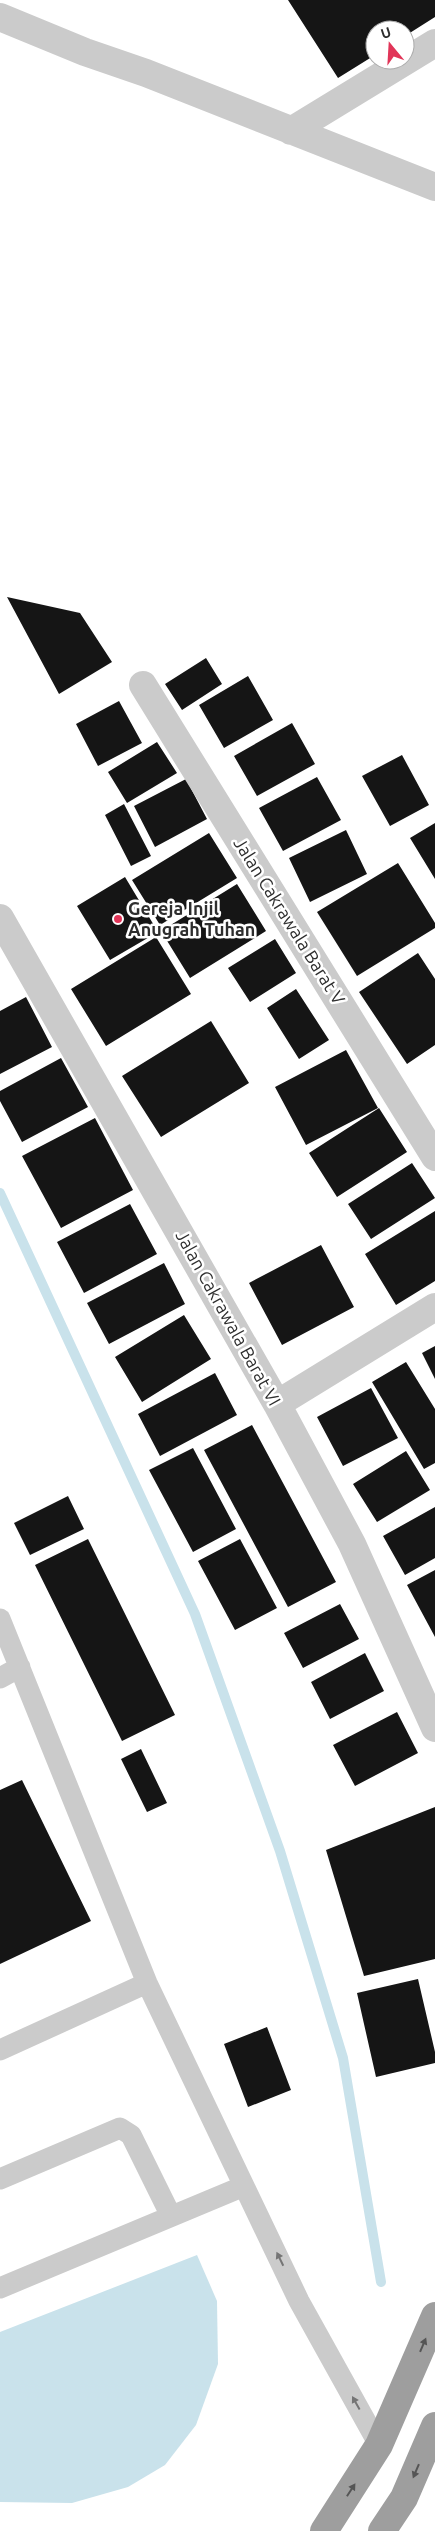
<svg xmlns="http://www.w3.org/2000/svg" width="435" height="2531" font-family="Ubuntu,sans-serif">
	<rect width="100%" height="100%" fill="#fff"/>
	<!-- water -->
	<path fill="#c9e2eb" d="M197 2255 217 2301 218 2364 196 2425 165 2465 128 2487 72 2503 0 2502V2332Z"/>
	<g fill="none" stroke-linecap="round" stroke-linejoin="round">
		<!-- stream -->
		<path stroke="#c9e2eb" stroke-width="10" d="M0 1193 195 1614 280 1851 343 2058 381 2282"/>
	</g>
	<!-- building -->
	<path fill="#151515" d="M288 0H435V17L405 36V30H375V55L338 78Z
		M7 597 80 613 112 662 59 694Z
		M206 658 222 684 182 710 165 684Z
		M248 676 273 720 224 748 199 705Z
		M119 701 142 743 98 766 76 724Z
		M292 723 315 764 257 796 234 756Z
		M157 742 177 773 127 803 108 772Z
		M402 755 429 805 390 826 362 776Z
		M317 777 341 820 283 851 259 808Z
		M186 779 207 819 155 847 134 806Z
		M124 804 151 856 131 866 105 815Z
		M435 823V879L410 838Z
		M346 830 367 874 310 902 289 858Z
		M209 833 237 878 160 925 132 880Z
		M398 863 435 923V928L357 976 317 912Z
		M125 877 158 932 110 960 77 906Z
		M237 884 266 931 190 978 161 931Z
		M156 937 191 994 106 1046 71 989Z
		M275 939 296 973 250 1002 228 968Z
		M418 953 435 979V1045L407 1064 359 992Z
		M296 989 329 1040 299 1059 267 1008Z
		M26 997 52 1047 0 1074V1011Z
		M211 1021 249 1083 161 1137 122 1076Z
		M346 1050 378 1108 306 1145 275 1087Z
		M61 1058 88 1107 22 1142 0 1101V1091Z
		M379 1108 407 1152 337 1197 309 1153Z
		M95 1118 133 1190 61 1228 22 1156Z
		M412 1163 435 1198 371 1239 348 1204Z
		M130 1204 157 1254 84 1293 57 1242Z
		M435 1211V1281L396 1305 365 1254Z
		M321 1245 354 1307 282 1345 249 1283Z
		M164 1263 185 1304 109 1344 87 1303Z
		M184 1315 211 1359 142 1402 115 1357Z
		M435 1346V1379L422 1353Z
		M406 1362 435 1409V1463L424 1469 372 1382Z
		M215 1373 237 1415 160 1456 138 1414Z
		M371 1388 398 1438 343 1466 317 1417Z
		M252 1425 336 1582 288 1607 204 1450Z
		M193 1448 236 1529 193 1552 149 1470Z
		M406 1451 430 1490 377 1522 353 1484Z
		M68 1496 84 1529 30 1555 14 1523Z
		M435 1507V1558L405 1575 383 1536Z
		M88 1539 175 1715 122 1741 35 1565Z
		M240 1539 277 1608 235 1630 198 1561Z
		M435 1570V1637L407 1585Z
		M340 1604 359 1639 303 1668 284 1633Z
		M365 1653 384 1691 330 1719 311 1682Z
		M397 1712 418 1753 355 1786 333 1745Z
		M141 1749 167 1803 147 1812 121 1759Z
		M22 1780 91 1921 0 1964V1790Z
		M435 1807V1959L364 1976 326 1850Z
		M418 1979 435 2052V2063L376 2077 357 1993Z
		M267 2027 291 2090 248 2107 224 2044Z"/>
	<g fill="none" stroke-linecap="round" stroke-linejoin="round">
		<!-- service -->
		<path stroke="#cbcbcb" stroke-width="21" d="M0 1619 147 1983 299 2301 379 2445
			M0 1678 20 1667
			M0 2050 147 1983
			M0 2179 120 2128 131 2135 171 2216
			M0 2288 244 2186"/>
		<!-- minor -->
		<path stroke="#cbcbcb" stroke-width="28" d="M0 17 85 52 146 73 435 187
			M291 131 435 43
			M143 685 435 1157
			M0 918 277 1404 352 1544 435 1728
			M277 1404 435 1307"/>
		<!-- trunk -->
		<path stroke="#9e9e9e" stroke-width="28" d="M324 2531 379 2445 435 2316
			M382 2531 404 2498 435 2426"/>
	</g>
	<!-- one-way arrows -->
	<defs><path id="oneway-solid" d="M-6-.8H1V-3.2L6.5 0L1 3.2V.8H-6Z" transform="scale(1.25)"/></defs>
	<g fill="#757575">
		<use href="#oneway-solid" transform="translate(280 2259) rotate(-116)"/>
		<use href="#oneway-solid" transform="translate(356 2403) rotate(-119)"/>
	</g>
	<g fill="#555">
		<use href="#oneway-solid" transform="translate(423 2345) rotate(-67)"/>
		<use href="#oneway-solid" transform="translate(416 2471) rotate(113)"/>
		<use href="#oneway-solid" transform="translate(351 2490) rotate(-57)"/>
	</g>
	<!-- markers -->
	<circle fill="#e13558" stroke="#fff" stroke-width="2" cx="118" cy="919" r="5"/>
	<g text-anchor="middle" stroke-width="5" stroke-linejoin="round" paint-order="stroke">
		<!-- poi labels -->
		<g font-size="18" font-weight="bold" fill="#2e2e2e" stroke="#fff" text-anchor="start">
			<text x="128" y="915">Gereja Injil<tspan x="128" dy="21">Anugrah Tuhan</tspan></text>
		</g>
		<!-- street labels -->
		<g font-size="18" fill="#2e2e2e" stroke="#fff">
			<text transform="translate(289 921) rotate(58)" y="6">Jalan Cakrawala Barat V</text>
			<text transform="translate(228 1318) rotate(61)" y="6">Jalan Cakrawala Barat VI</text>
		</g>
	</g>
	<!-- north arrow -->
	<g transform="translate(390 45) rotate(342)"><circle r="24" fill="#ffffff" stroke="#ababab"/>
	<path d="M0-4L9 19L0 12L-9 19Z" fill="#e13558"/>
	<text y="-8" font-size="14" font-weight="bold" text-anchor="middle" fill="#2e2e2e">U</text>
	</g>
</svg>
